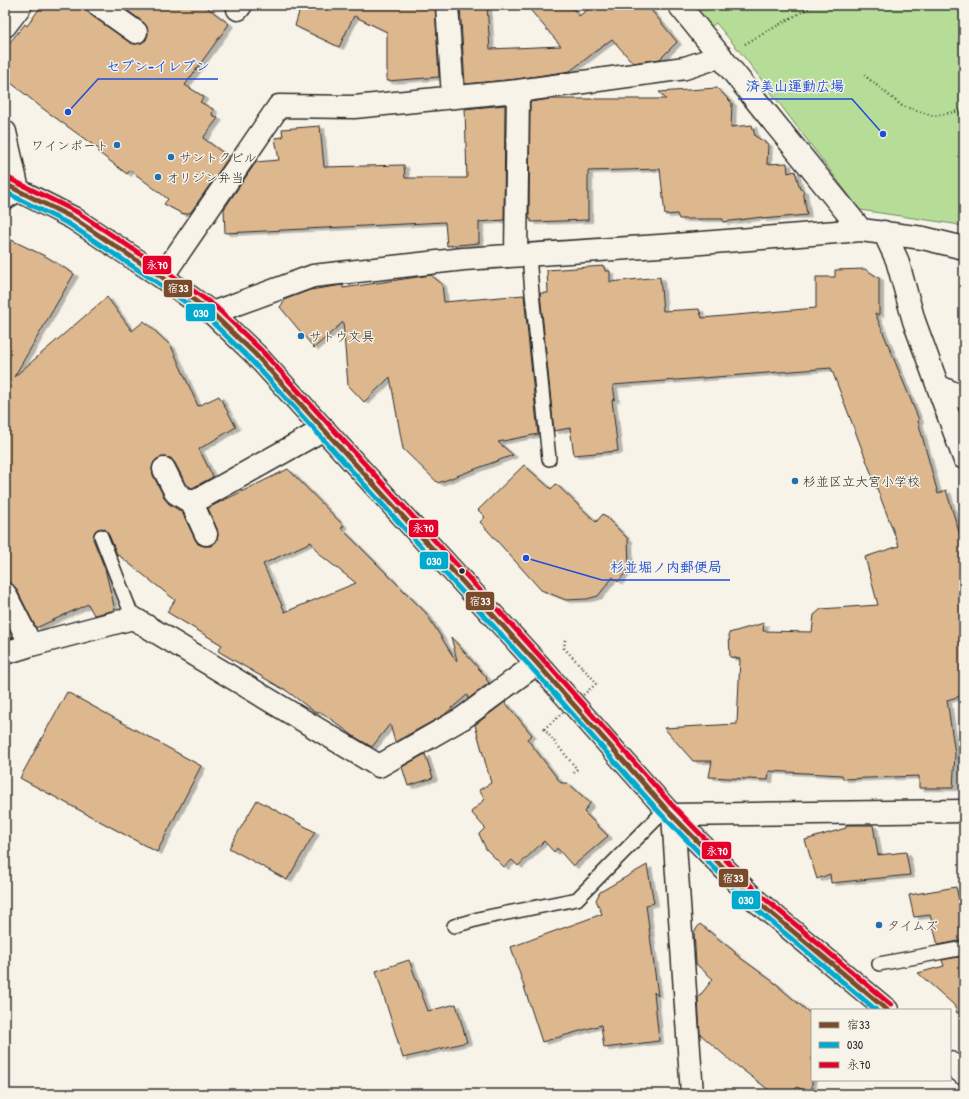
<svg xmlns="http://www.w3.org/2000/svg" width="969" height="1099" font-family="'Patrick Hand','Klee One',sans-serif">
	<defs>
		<filter id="shadow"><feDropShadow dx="4.5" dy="2.5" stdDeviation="0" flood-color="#0004"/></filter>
	</defs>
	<rect width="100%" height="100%" fill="#f7f3e8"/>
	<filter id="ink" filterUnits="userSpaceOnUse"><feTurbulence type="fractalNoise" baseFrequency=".025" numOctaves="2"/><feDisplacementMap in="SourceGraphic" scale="8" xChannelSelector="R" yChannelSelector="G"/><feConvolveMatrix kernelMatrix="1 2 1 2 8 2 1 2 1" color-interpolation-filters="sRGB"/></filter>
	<g filter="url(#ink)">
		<!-- green -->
		<path fill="#b6dd98" stroke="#708462" d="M664 5H964V227L954 224 860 210 745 58 716 23 694 38Z"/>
		<!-- building -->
		<path fill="#ddb88f" stroke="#2b2b2b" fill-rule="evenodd" filter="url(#shadow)" d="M42 5H86L87 11 91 15 129 42 134 44 141 43 146 40 148 34 147 27 143 22 120 5H204L229 24 185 85 204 97 200 102 213 109 212 115 218 118 203 138 229 157 191 212 186 214 181 213 164 204 168 199 130 170 127 174 98 152 100 150 42 108 5 78V48L25 24 27 26Z
			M301 5H435L439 77 387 81V32L354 16 339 47 295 26Z
			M460 5H487L490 49 561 46 526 5H570L579 16 594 5H647L677 42 660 59 633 63 612 39 570 71 517 79 465 84Z
			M717 88 732 103 731 127 752 125 755 136 768 144 767 164 787 163 788 173 795 171 800 189 803 190 807 215 762 219V217L723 222V219H679L677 214 665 215 660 169 588 171V220L531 222V219H529L530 102 550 99H666L659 92Z
			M505 105 504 220 479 222V243L447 246 445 222 225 233 224 209 256 162 279 160 275 138 283 137 282 129 320 126 324 167 404 165 405 178H467L465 109Z
			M5 237 47 257 74 274 14 377 107 297 132 331 144 321 171 346 198 406 219 396 236 427 199 449 213 477 192 488 186 484 175 463 171 458 164 457 159 458 154 462 152 468 153 475 165 499 169 504 182 512 195 539 198 544 204 546H211L216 542 218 536 217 529 208 508 288 469 344 526 341 528 426 613 456 661 457 660 451 637 487 678 486 679 489 683 468 699 467 695 444 715 395 742 390 724 372 747 355 737 321 712 316 713 283 688V689L218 651 222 645 167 612 175 600 117 554 108 533 106 530 102 528 98 529 95 531 93 539 105 569 115 610 94 615 88 604 36 628 16 588 11 583 5 582ZM311 542 319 554 356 583 285 612 263 564Z
			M604 266 605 271H610V282L660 277 663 311 699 309 702 318 816 308V277H835V270L865 269 879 278V315L875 313 919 420 918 421 938 494 946 490 964 548V695L947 700 955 754 953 788H919V776L843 779 842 775 769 771 768 780 709 777 712 761H693L664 728 737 724 740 659 730 657 729 633 764 623 763 631 812 632 814 615 821 609 878 605 865 557 899 546 831 368 613 385 615 399 612 400 618 451 574 455 570 428 554 431 540 293H548L547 270Z
			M431 275 442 284 444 302 524 295 538 434 498 442 513 455 438 483 403 449 390 377 364 402 348 385 343 322 314 348 280 307 286 299 310 290 343 285V288Z
			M524 465 551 489 556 484 596 522 603 514 628 539 629 568 618 582 613 577 598 596 587 599 566 600 541 590 480 522 485 517 478 510Z
			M5 622 13 637 5 640Z
			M67 692 201 766 157 852 20 778Z
			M505 702 532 735 527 739 561 783H568L590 803 584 812 608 836 573 866 557 848 554 852 544 841 518 866 512 860 504 867 486 849 479 834 485 828 471 812 485 799 479 790 491 783 475 725Z
			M425 754 433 778 408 786 402 767Z
			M257 800 315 832 287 880 229 848Z
			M846 825H873L878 855 906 852 910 875 831 883 830 874 817 879 805 840 846 828Z
			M647 865 654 903 646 905 658 996 654 992 659 1041 604 1048 601 1025 542 1042 511 947 602 914 596 900 600 892Z
			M956 887 964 921V940L938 945 930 915 914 917 909 895Z
			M700 924 735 952V954L779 986 780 988 812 1015V1094L797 1087 791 1094H774L731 1061 700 1034 698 998 713 979 696 964 694 932Z
			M964 956V1013L962 1012 957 1013 954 1005 918 973 944 966 942 960Z
			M409 960 428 1011 456 1004 467 1042 403 1058 376 971Z"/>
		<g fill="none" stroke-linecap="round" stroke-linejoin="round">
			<defs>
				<path id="service" d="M529 255 532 293 549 459
					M101 536 133 618
					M454 926 482 918 577 899 666 809
					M879 964 964 948"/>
				<path id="minor" d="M98 5 136 32
					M447 5 453 97
					M679 5 861 230
					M238 9 241 5
					M5 26 21 5
					M5 132 18 190 5 198
					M884 232 897 260 914 321 964 458
					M516 255 518 91
					M162 277 279 106 354 107 518 91 685 68 721 56
					M212 313 313 276 464 259 689 244 861 230 923 238 964 248
					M938 386 964 398
					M164 469 176 493 192 503 206 534
					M192 503 324 429
					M5 594 31 645
					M5 653 31 645 133 618 379 766 463 718 536 664
					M692 1094 673 815 964 811"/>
				<path id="primary" d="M5 184 18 190 73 218 162 277 212 313 255 354 543 670 666 809 753 898 887 1010
					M950 1063 964 1074"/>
			</defs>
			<!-- service casing -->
			<use href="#service" stroke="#2b2b2b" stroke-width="16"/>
			<!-- minor casing -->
			<use href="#minor" stroke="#2b2b2b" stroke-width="25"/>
			<!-- primary casing -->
			<use href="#primary" stroke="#2b2b2b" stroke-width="25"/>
			<!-- path -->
			<path stroke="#2b2b2b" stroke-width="2.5" stroke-dasharray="1 3" stroke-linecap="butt" d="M745 44 814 5
				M864 75 902 106 934 116 959 111 964 113
				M565 640 564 648 597 683
				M544 729 577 769 574 773"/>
			<!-- service -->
			<use href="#service" stroke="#f7f3e8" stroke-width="13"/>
			<!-- minor -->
			<use href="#minor" stroke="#f7f3e8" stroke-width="22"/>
			<!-- primary -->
			<use href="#primary" stroke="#f7f3e8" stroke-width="22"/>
			<!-- path-bridge -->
			<path stroke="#2b2b2b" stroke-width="2.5" stroke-dasharray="1 3" stroke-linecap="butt" d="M544 729 597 683"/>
			<defs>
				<path id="bus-1" d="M5 184 73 218 162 277 212 313 255 354 543 670 666 809 753 898 887 1010"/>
				<path id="bus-2" d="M5 192 69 224 158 283 208 318 250 359 538 675 661 814 749 903 876 1010"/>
				<path id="bus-3" d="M8 178 77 212 166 271 216 307 260 349 548 665 671 804 758 893 891 1005"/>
			</defs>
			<!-- bus-1 casing -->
			<use href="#bus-1" stroke="#f7f3e8" stroke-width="8"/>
			<!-- bus-2 casing -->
			<use href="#bus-2" stroke="#f7f3e8" stroke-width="8"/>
			<!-- bus-3 casing -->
			<use href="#bus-3" stroke="#f7f3e8" stroke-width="8"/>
			<!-- bus-1 -->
			<use href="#bus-1" stroke="#7a4b2a" stroke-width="5"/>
			<!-- bus-2 -->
			<use href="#bus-2" stroke="#00a9ce" stroke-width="5"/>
			<!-- bus-3 -->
			<use href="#bus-3" stroke="#e4002b" stroke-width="5"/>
		</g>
	</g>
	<!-- markers -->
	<g fill="#1f6fb2" stroke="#f7f3e8" stroke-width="1.5">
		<circle cx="117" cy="145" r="4"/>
		<circle cx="171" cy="157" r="4"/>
		<circle cx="158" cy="177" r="4"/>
		<circle cx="301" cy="336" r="4"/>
		<circle cx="795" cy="481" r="4"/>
		<circle cx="879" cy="925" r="4"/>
	</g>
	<circle fill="#2b2b2b" stroke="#f7f3e8" stroke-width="1.5" cx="462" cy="571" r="3.5"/>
	<g text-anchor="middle" stroke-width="3" stroke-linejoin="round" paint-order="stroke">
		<!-- poi labels -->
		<g font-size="13" fill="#2b2b2b" stroke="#f7f3e8" text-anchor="start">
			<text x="109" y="150" text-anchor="end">ワインポート</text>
			<text x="179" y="162">サントクビル</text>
			<text x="166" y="182">オリジン弁当</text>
			<text x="309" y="341">サトウ文具</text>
			<text x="803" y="486">杉並区立大宮小学校</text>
			<text x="887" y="930">タイムズ</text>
		</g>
	</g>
	<!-- callouts -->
	<path fill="none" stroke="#1d4ed8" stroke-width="1.5" d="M68 112L98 79H218M883 134L852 99H738M526 558L602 580H730"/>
	<g fill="#1d4ed8" stroke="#f7f3e8" stroke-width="1.5">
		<circle cx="68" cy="112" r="4"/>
		<circle cx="883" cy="134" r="4"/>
		<circle cx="526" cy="558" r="4"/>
	</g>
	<g font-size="14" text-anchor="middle" font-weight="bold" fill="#1d4ed8" stroke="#f7f3e8" stroke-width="3" stroke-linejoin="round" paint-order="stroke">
		<text x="158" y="71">セブン-イレブン</text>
		<text x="795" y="91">済美山運動広場</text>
		<text x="666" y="572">杉並堀ノ内郵便局</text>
	</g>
	<g stroke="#f7f3e8" stroke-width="1.5">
		<rect x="142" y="255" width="30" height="20" rx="4" fill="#e4002b"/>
		<rect x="163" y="279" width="30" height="19" rx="4" fill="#7a4b2a"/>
		<rect x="185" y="303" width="31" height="19" rx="4" fill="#00a9ce"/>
		<rect x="408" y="519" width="31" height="19" rx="4" fill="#e4002b"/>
		<rect x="419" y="551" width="30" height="19" rx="4" fill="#00a9ce"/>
		<rect x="465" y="591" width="30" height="20" rx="4" fill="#7a4b2a"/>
		<rect x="701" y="841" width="31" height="19" rx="4" fill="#e4002b"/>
		<rect x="718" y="868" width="31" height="20" rx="4" fill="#7a4b2a"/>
		<rect x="731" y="890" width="30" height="20" rx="4" fill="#00a9ce"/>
	</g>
	<g font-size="11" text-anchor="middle" font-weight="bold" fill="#fff">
		<text x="157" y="269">永70</text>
		<text x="178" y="292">宿33</text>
		<text x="201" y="317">030</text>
		<text x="423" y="532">永70</text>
		<text x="434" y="565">030</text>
		<text x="480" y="605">宿33</text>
		<text x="717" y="855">永70</text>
		<text x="733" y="882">宿33</text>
		<text x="746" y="904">030</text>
	</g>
	<!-- margin -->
	<rect width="969" height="1099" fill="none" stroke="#f7f3e8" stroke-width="20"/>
	<rect x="10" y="10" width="949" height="1079" fill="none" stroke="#2b2b2b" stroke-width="1.5" filter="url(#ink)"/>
	<!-- legend -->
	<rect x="811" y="1009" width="140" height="72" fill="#f7f3e8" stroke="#a5a39c"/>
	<rect x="819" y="1022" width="20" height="6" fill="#7a4b2a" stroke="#a5a39c"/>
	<text x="847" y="1029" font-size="12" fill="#2b2b2b">宿33</text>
	<rect x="819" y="1042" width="20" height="6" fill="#00a9ce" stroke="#a5a39c"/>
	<text x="847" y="1049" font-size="12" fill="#2b2b2b">030</text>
	<rect x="819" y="1062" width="20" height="6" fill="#e4002b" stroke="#a5a39c"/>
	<text x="847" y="1069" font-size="12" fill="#2b2b2b">永70</text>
</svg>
